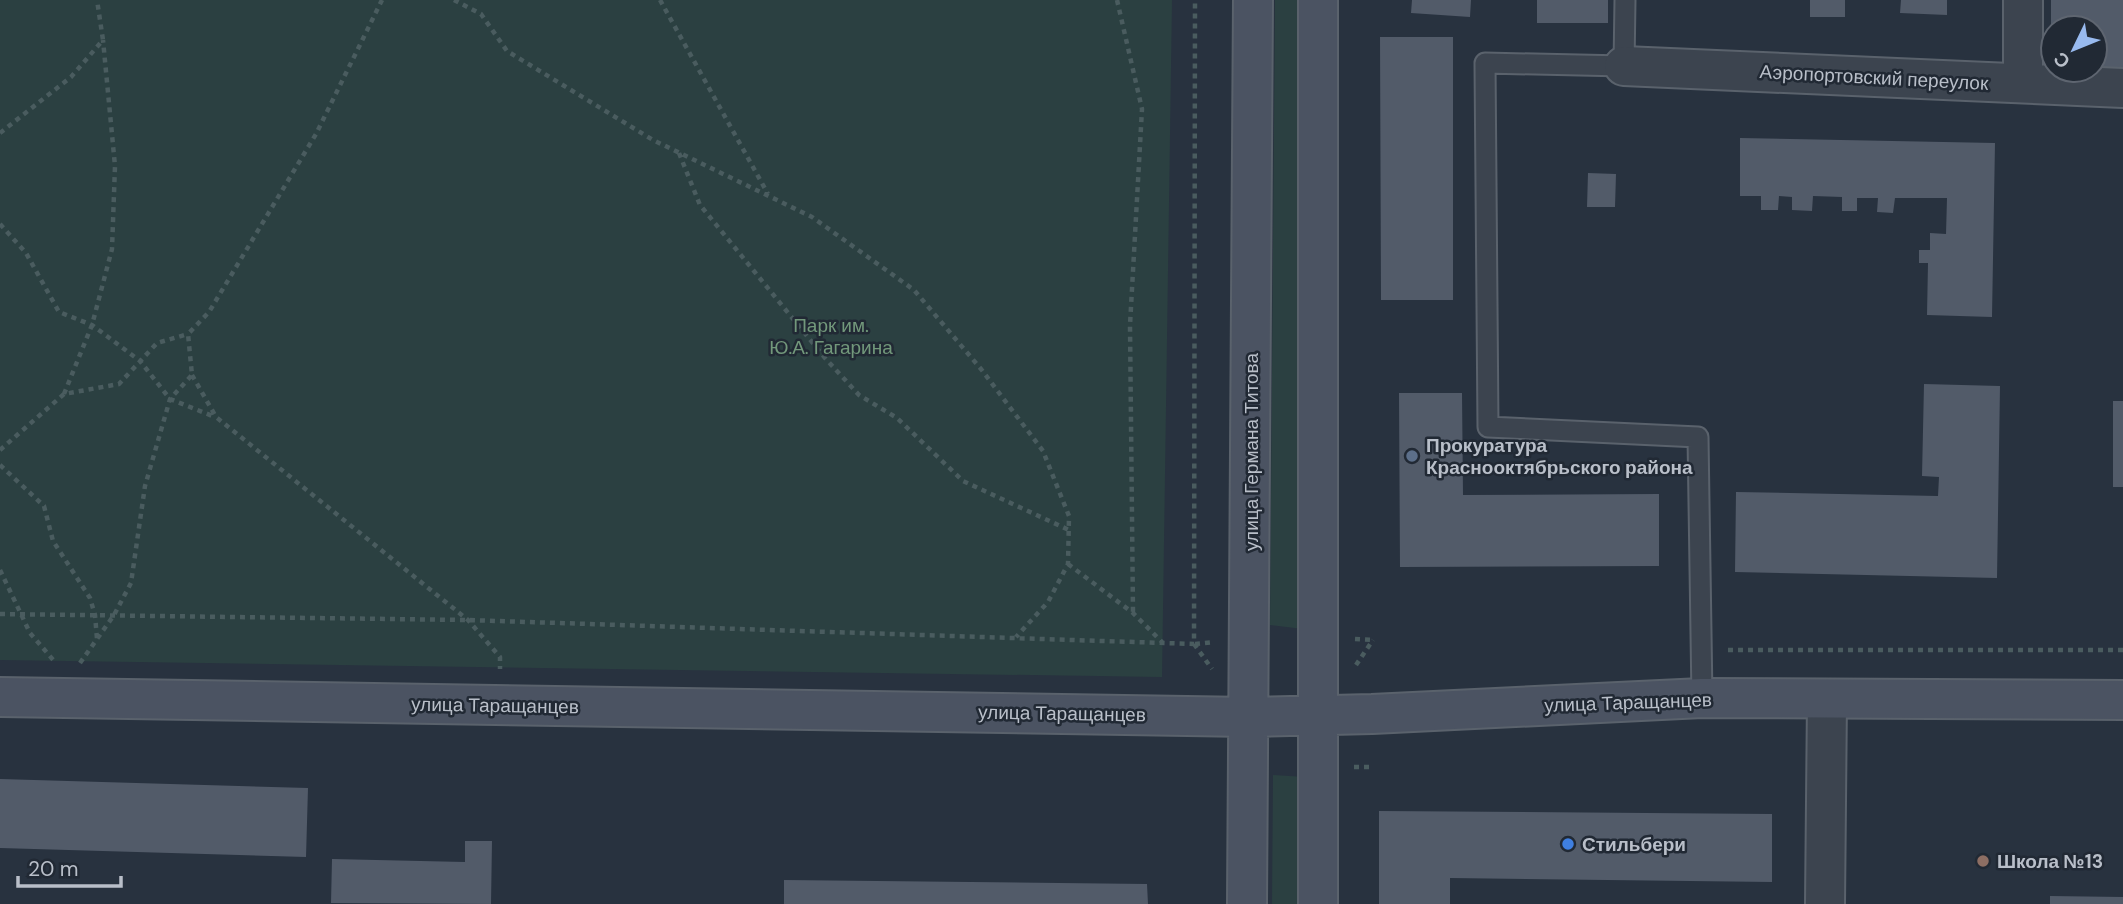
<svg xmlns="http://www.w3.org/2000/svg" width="2123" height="904" font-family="'DM Sans',sans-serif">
	<rect width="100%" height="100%" fill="#28323f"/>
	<!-- green -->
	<path fill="#2b4041" d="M0 0H1172L1162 677 0 660Z
		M1275 0H1307L1303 629 1270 625Z
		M1273 775 1305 777 1304 904H1272Z"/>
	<!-- building -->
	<path fill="#525b69" d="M1412 0H1471L1470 17 1411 13Z
		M1537 0H1608V23H1537Z
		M1810 0H1845V17H1810Z
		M1901 0H1947V15L1900 13Z
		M2051 0H2123V79L2095 70V28H2051Z
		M1380 37H1453V300H1381Z
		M1740 138 1995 143 1992 317 1927 315 1928 263H1919V250H1930V233L1946 234 1947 198H1895L1893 213 1877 212 1878 198H1857V211H1842V197L1813 196 1812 211 1792 210V197L1779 196 1778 210H1761V196H1740Z
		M1588 173 1616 174 1615 207H1587Z
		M1924 384 2000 386 1997 578 1735 572 1736 492 1938 496 1939 477 1922 476Z
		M1399 393H1462L1463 495 1659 494V566L1400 567Z
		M2113 401H2123V487H2113Z
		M0 779 308 788 306 857 0 848Z
		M1379 811 1772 814V882L1450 878V904H1379Z
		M465 841H492L491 904 331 903 332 859 465 862Z
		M784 880 1147 884 1148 904H784Z
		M2050 896 2123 897V904H2050Z"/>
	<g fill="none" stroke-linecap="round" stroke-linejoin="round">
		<defs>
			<path id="lane" d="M1625 0 1624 66 1485 63 1488 427 1698 437 1702 698"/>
			<path id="street" d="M2023 0V83
				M1624 66 2123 88
				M1825 904 1827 699"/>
			<path id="secondary" d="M0 697 1249 717 1372 714 1702 698 2123 700
				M1247 904 1253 0
				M1318 904V0"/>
		</defs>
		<!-- lane casing -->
		<use href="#lane" stroke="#5a626c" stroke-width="23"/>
		<!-- street casing -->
		<use href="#street" stroke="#5a626c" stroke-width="42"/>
		<!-- secondary casing -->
		<use href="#secondary" stroke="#5a626c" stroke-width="42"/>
		<!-- path -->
		<path stroke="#4a5c5f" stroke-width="4.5" stroke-dasharray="5 5" stroke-linecap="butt" d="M454 0 481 14 507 51 653 140 812 217 914 290 981 369 1043 451 1069 516 1068 564 1048 602 1016 637
			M660 0 768 194
			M1117 0 1142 109 1130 325 1133 613
			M0 133 71 77 103 40 97 0
			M679 153 700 205 825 358 859 395 897 418 963 481 1069 530
			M0 224 26 253 59 312 92 325 140 361 170 399 215 417
			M192 375 216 417 468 620 500 657V669
			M64 394 92 325 112 249 115 166 103 40
			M0 450 64 394 119 384 157 343 188 334
			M0 465 44 506 53 541 90 598 95 615 97 639
			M1068 564 1133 613 1162 642
			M0 570 30 633 55 662
			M0 614 468 620 1194 644 1195 0
			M1355 639 1373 640
			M1194 644 1212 669
			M1195 644 1214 642
			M1728 650H2123
			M80 663 114 615 131 583 145 486 170 399 192 375 188 334 209 312 316 134 382 0
			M1356 665 1373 640
			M1354 767H1371"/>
		<!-- lane -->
		<use href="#lane" stroke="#3c444f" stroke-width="19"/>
		<!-- street -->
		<use href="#street" stroke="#3c444f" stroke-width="38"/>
		<!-- secondary -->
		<use href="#secondary" stroke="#4b5362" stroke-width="38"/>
	</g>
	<!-- markers -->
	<circle fill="#5c6f8a" stroke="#212934" stroke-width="2.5" cx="1412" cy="456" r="7"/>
	<circle fill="#3f7fe0" stroke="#212934" stroke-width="2.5" cx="1568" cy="844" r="7"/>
	<circle fill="#8d6e63" stroke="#212934" stroke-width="2.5" cx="1983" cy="861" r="7"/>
	<g text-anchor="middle" stroke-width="5" stroke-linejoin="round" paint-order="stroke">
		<!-- street labels -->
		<g font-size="19" fill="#b9bfc9" stroke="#212934">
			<text transform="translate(1874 77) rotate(3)" y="7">Аэропортовский переулок</text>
			<text transform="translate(1251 452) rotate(-90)" y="7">улица Германа Титова</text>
			<text transform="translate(1628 702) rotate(-2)" y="7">улица Таращанцев</text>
			<text transform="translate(495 705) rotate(1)" y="7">улица Таращанцев</text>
			<text transform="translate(1062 713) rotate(1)" y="7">улица Таращанцев</text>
		</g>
		<!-- park labels -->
		<g font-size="19" fill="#72987b" stroke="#212934">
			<text x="831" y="332">Парк им.<tspan x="831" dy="22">Ю.А. Гагарина</tspan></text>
		</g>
		<!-- poi labels -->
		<g font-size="19" font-weight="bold" fill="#b9bfc9" stroke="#212934" text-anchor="start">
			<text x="1426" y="452">Прокуратура<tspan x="1426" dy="22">Краснооктябрьского района</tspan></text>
			<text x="1582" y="851">Стильбери</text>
			<text x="1997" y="868">Школа №13</text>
		</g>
	</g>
	<!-- north arrow -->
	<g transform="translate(2074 49) rotate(227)"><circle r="33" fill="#212934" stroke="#5e6570" stroke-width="2"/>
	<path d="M0-5L12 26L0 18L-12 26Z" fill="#98baef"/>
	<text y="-10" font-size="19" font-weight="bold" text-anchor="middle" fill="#b9bfc9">С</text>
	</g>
	<!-- scale -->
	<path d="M18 876v10h103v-10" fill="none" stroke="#b9bfc9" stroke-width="3.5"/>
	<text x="28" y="876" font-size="21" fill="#b9bfc9" stroke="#212934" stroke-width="5" paint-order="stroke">20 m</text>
</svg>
